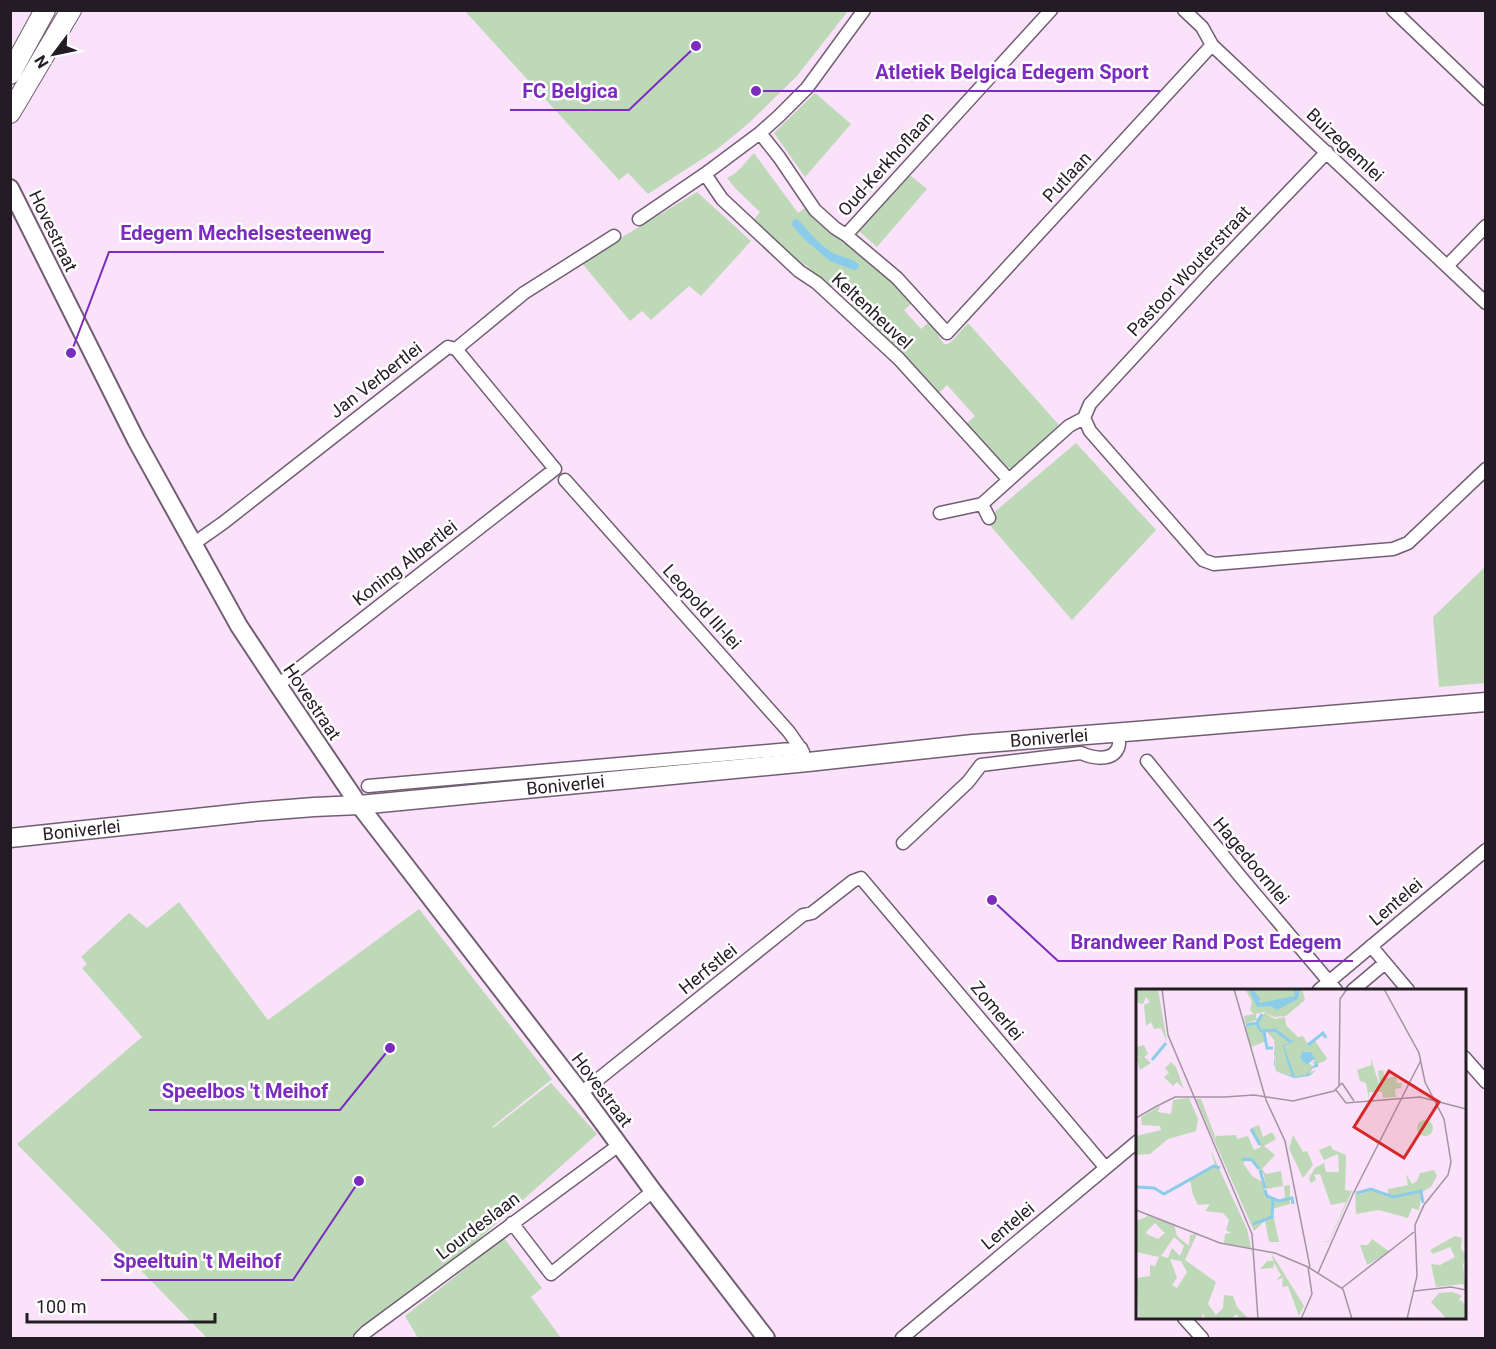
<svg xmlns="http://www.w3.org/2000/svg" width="1496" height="1349" font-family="Roboto,sans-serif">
	<rect width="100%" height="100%" fill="#fae2fa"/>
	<!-- green -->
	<path fill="#bed9b7" d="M465 11H848L797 76 749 123 716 150 648 194 628 173 619 180Z
		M815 93 851 124 805 177 774 133Z
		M754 153 798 213 808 206 812 213 844 244H850L881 271 913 302 904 310 921 329 930 321 937 330 939 337 944 344H948C956 338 961 330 968 323L1059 425 1012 468H1010L1002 465 966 424 975 416 947 385 938 394 849 307 857 298 838 281 830 289 806 265H801L753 221 760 212 736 189 727 178C739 173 745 162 754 153Z
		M910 175 927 189 877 247 859 231Z
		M697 192 751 241 701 296 689 286 651 320 642 311 630 321 581 262Z
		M1076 443 1156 530 1072 620 987 522 991 515Z
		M1485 567V683L1439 687 1433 617Z
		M179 902 268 1020 419 909 552 1079 492 1127 493 1128 551 1083 597 1134 368 1338H205L206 1337 17 1144 142 1037 82 968 87 964 81 957 129 913 147 928Z
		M504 1238 542 1288 531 1297 561 1338H418L405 1316Z"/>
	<!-- water -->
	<path fill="#8ccceb" d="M797 219C808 230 819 245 833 253 841 257 852 258 859 265L858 268 856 270H853L830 261 805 240 792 225 793 220Z"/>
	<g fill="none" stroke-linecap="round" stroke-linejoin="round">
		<defs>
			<path id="minor" d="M1184 10 1202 27 1212 45 1486 303
				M1393 10 1486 99
				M760 133 779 157 815 210 835 228 846 235 897 278 947 333 1212 45
				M705 174 722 199 799 271 817 283 899 359 1009 480
				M639 219 705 174 760 133 779 116 807 88 864 10
				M846 235 1051 10
				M1447 266 1486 226
				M456 349 524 293 614 236
				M1084 418 1090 431 1203 560 1214 564 1393 549 1408 543 1486 469
				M1084 418 1090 404 1208 276 1327 152
				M565 480 789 732 803 752
				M982 504 1069 426 1084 418
				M940 513 982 504 989 518
				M193 544 223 523 448 347 456 349
				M278 685 555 469 456 349
				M1147 761 1239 875 1336 990
				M981 765 1081 753C1092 758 1112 762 1118 748 1120 744 1119 737 1119 733
				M368 786 801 748
				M903 843 968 782 981 765
				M1371 946 1408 990
				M1319 990 1486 850
				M1353 990 1385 963
				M1464 1057 1486 1082
				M581 1093 803 915 812 913 853 881 861 878 1105 1167
				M512 1223 551 1274 653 1191
				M1184 1318 1202 1338
				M360 1338 366 1332 619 1145
				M902 1338 1138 1141"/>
			<path id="tertiary" d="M10 188 136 440 239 626 278 685 359 805 581 1093 653 1191 766 1338"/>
			<g id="secondary">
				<path id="s1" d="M10 838 252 812 314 807 359 805 808 762 973 744 1137 731 1486 702"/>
			</g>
			<path id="primary" d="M10 74 45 10
				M10 113 71 10"/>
		</defs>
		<!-- minor casing -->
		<use href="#minor" stroke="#725e73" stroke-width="15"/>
		<!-- tertiary casing -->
		<use href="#tertiary" stroke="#725e73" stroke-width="20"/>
		<!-- secondary casing -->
		<use href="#secondary" stroke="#725e73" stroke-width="21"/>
		<!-- primary casing -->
		<use href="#primary" stroke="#725e73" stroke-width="22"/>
		<!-- minor -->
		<use href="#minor" stroke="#fff" stroke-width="12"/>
		<!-- tertiary -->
		<use href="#tertiary" stroke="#fff" stroke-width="16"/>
		<!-- secondary -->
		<use href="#secondary" stroke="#fff" stroke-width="18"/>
		<!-- primary -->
		<use href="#primary" stroke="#fff" stroke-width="20"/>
	</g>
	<g text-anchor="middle" stroke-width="5" stroke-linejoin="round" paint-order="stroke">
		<!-- street labels -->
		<g font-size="18" fill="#241c24" stroke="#fff">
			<text transform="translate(1345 145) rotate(43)" y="6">Buizegemlei</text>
			<text transform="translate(886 164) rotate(-48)" y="6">Oud-Kerkhoflaan</text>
			<text transform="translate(1067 177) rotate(-47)" y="6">Putlaan</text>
			<text transform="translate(53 231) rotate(64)" y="6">Hovestraat</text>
			<text transform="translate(1189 271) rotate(-47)" y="6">Pastoor Wouterstraat</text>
			<text transform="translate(872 311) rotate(43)" y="6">Keltenheuvel</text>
			<text transform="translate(376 380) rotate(-38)" y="6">Jan Verbertlei</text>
			<text transform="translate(405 563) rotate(-38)" y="6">Koning Albertlei</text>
			<text transform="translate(702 607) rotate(48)" y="6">Leopold III-lei</text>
			<text transform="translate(312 702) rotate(56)" y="6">Hovestraat</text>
			<text dy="6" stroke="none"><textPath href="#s1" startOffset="1044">Boniverlei</textPath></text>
			<text dy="6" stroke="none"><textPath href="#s1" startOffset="558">Boniverlei</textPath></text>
			<text dy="6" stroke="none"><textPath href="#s1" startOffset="72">Boniverlei</textPath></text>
			<text transform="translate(1251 861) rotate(50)" y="6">Hagedoornlei</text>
			<text transform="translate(1396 902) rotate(-40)" y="6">Lentelei</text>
			<text transform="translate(708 969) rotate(-39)" y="6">Herfstlei</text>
			<text transform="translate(997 1011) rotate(50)" y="6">Zomerlei</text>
			<text transform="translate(602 1090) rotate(53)" y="6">Hovestraat</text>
			<text transform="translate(478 1226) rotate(-37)" y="6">Lourdeslaan</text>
			<text transform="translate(1008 1226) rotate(-40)" y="6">Lentelei</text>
		</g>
	</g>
	<!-- overview -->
	<g transform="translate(1136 989)">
		<rect width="330" height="330" fill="#fae2fa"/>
		<path d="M0 0H22L31 53 25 39 18 40 15 33 10 37 8 16 14 13 10 8 7 15 2 14ZM109 0H166L169 11 150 27 138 28 128 23 120 25V30L129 24 139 30 149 28 150 36 162 48 167 47 173 57 179 52 191 69 189 72 178 76 176 72 180 73 170 62 164 69 177 77 175 83 180 81 175 86 158 89 140 82 138 51 130 42V52L115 58 109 37 121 34 125 43 127 42 120 31 109 35 108 27 118 25 114 21 116 12ZM8 56 12 65 8 68 15 74 4 81 0 69 5 67 0 68V58ZM235 70 244 98 242 82 247 81 249 90 260 87 261 94H266L265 99 259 100 260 108 247 109 246 103H233V111L230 94 224 92 221 81 235 76ZM35 73 40 78 48 100 41 93 37 97 28 88 33 84 29 79ZM53 109 62 130 60 142 32 150 14 165 0 166V147L25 141 24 137 6 136 5 128 24 117 22 123 35 125 37 111ZM60 110H65L80 150V147L100 146 101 150 112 147 118 161 125 158 115 139 123 136 127 148 136 143 140 150 128 157 139 166 126 180 130 185 145 182 147 197 130 200 128 186 120 176 112 170 107 174 116 187 128 194 131 207 142 212 149 208 148 197 154 196V215L136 220 143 253H133L129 232 118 242ZM281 139a8 8 0 1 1 16 0a8 8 0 1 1-16 0ZM157 146 167 163 171 162 177 176 167 189 153 160ZM195 156 196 160 210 166 209 201 216 202 193 253H187L193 252 210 213 195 216 184 185 178 186 180 191 175 194 173 189 179 179 188 174 190 183H203L202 165 188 171 183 161ZM74 160 111 240 115 259 88 254 89 245 95 244 90 241 93 231 87 224 69 222 74 215 62 216 57 206 54 191 79 176ZM298 181 301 187 295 198 286 203 283 221 276 219 272 229 243 221 220 225 219 201 225 205 235 201 252 208V200L272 196 270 185 276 195 281 192 284 184ZM12 227 38 235 41 247 53 257 54 246 61 245 49 271 80 293 72 315 80 326 87 319 88 306 97 307 101 318 112 329 103 330 101 325 94 330H69L67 324 65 330H3L0 289 14 287V276L19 277 23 268 0 263V232ZM19 234 29 244 22 250 11 245 12 248 10 243ZM38 248 48 257 44 267 36 259 32 269 25 267ZM34 270 45 272 51 283 41 299 36 296 41 289ZM319 247 326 249 325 260 330 266 327 276 330 301 327 295 300 298 295 275 304 276 319 268 314 258 297 265 294 261ZM236 250 254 263 231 276 224 256H232ZM136 265 168 317 163 327 152 297 146 298 147 289 140 291 145 286 138 274 137 279 124 280 131 272H137ZM317 303 326 307 323 310 330 316V330H311L295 313 303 304Z" fill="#bed9b7" fill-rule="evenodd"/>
		<path d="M116 0 124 9 123 14 159 7 157 0H163V4L162 10 141 21 135 17 121 18 113 1ZM167 49 183 77 173 81V86L180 81 173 87 159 89 140 82 138 75V59L139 66 150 69 147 56ZM167 49 175 63H166L164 69 171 76 178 70 180 74 170 86 159 88 148 57ZM138 66 150 69 156 87 140 82Z" fill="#8ccceb" fill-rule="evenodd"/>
		<path fill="none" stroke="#8ccceb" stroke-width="3" d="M121 35 125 42 139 41 155 53M110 36 121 34 126 25M128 43 131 59H137M172 56 187 44 190 49M16 71 30 54M115 140 124 156M106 170 116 171 123 180M124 181 129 199M0 198 18 199 28 205 78 177 84 179M129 201 131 207 143 212 156 209 157 215M221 204 235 200 257 208 285 202 287 214M117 235 136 228 137 210"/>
		<path fill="none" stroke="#a493a4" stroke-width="1.5" d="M26 0 32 46 116 245 122 330M98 0 130 111 149 152 174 278M248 0 283 64 289 93 308 130 315 173 312 186 288 216 279 236 281 287 271 330M206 94 218 112M203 96 204 10 211 0M200 101 210 114 284 108 330 120M89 108 118 106 157 112 198 102 206 94M19 118 39 108H89M0 129 21 117M217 205 285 71M0 221 84 254 139 264 172 278 207 300 216 330M182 284 217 205M206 299 278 243M278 302 315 298 330 301M165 330 176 305 172 278"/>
		<path fill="#d62828" fill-opacity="0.15" stroke="#d62828" stroke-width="3" d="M253 82 303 113 268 169 218 138Z"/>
		<rect width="330" height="330" fill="none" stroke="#241c24" stroke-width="3"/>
	</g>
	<!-- callouts -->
	<path fill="none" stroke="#7b2cbf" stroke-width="2" d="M756 91L863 91H1160M696 46L629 110H510M71 353L109 252H384M992 900L1058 961H1353M390 1048L340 1110H149M359 1181L293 1280H101"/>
	<g fill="#7b2cbf" stroke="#fff" stroke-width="2">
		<circle cx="756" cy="91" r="6"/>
		<circle cx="696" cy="46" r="6"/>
		<circle cx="71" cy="353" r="6"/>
		<circle cx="992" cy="900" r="6"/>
		<circle cx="390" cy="1048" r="6"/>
		<circle cx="359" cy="1181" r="6"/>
	</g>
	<g font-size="20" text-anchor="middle" font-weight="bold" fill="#7b2cbf" stroke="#fff" stroke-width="5" stroke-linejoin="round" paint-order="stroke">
		<text x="1012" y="79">Atletiek Belgica Edegem Sport</text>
		<text x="570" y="98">FC Belgica</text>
		<text x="246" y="240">Edegem Mechelsesteenweg</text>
		<text x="1206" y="949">Brandweer Rand Post Edegem</text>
		<text x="245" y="1098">Speelbos 't Meihof</text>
		<text x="197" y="1268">Speeltuin 't Meihof</text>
	</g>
	<!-- border -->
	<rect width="1496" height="1349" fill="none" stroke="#241c24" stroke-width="24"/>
	<!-- north arrow -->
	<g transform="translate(54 54) rotate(238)" stroke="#ffffff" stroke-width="4.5" paint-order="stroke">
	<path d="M0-4.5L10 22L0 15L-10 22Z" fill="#241c24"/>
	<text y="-9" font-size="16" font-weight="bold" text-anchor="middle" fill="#241c24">N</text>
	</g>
	<!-- scale -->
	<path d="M27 1313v9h188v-9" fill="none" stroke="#241c24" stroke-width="3"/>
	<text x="36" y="1313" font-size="18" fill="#241c24" stroke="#ffffff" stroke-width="4.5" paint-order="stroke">100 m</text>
</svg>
